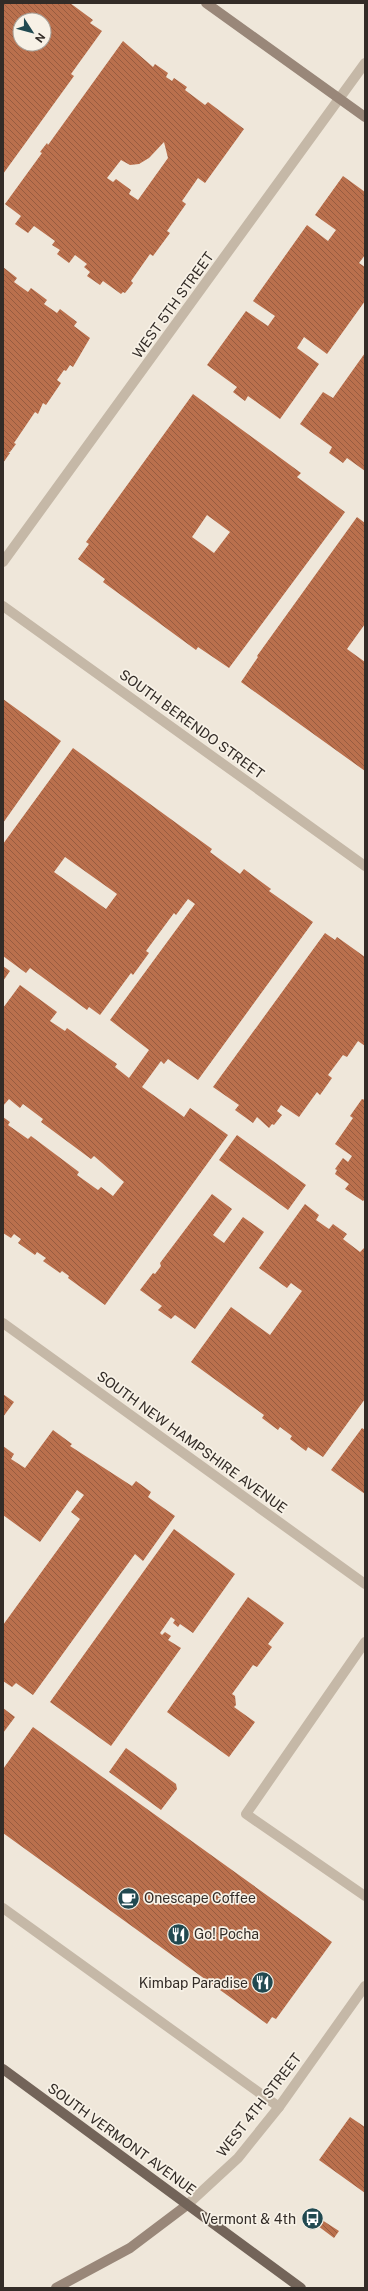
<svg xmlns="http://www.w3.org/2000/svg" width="368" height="2291" font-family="'Public Sans',sans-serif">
	<defs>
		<pattern id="building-back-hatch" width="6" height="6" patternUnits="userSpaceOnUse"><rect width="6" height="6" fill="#ba704d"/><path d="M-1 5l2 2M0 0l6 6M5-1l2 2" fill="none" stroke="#985c40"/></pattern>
	</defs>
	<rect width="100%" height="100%" fill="#efe7da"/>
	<!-- building -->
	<path fill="url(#building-back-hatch)" fill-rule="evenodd" d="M3 3H70L93 20 90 23 102 31 71 74 74 76 3 174ZM20 20H44V44H20Z
		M123 41 153 67 155 64 168 73 166 77 172 81 174 78 187 87 185 90 205 105 208 102 244 129 205 183 198 178 182 201 186 204 167 231 170 233 153 256 150 254 131 281 133 283 125 293 123 292 121 294 103 281 100 285 87 276 90 272 84 267 87 264 75 255 69 263 57 254 60 250 52 245 55 241 34 226 28 233 15 224 21 216 5 204 42 153 40 152 47 143 48 145ZM164 142 168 158 138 200 129 194 131 190 116 179 113 182 107 178 121 160 130 165 139 164 149 158Z
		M343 176 365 192V255L359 263 365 267V301L327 354 304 337 297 348 319 364 280 419 248 396 245 401 233 392 237 387 207 365 246 311 268 326 275 316 253 301 307 225 328 241 336 230 315 215Z
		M3 267 17 278 14 282 28 292 31 288 47 300 44 304 57 313 60 309 77 322 74 326 90 338 73 367 70 365 66 371 64 370 57 380 61 383 46 405 43 403 38 414 35 412 14 443 16 444 10 452H8L10 453 3 463Z
		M365 353V471L347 458 343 463 329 453 332 447 300 424 323 392 333 398Z
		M193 394 301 473 297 477 345 512 229 668 198 647 196 650 103 582 105 579 78 559 89 544 86 542ZM207 515 230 532 214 553 192 537Z
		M357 517 365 523V624L347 649 365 662V771L241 682 258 657 257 656Z
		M3 699 61 741 3 823Z
		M73 748 212 849 210 852 240 874 244 869 271 889 269 891 313 922 198 1080 168 1059 164 1064 161 1061 142 1087 184 1117 190 1108 228 1135 105 1305 68 1278 69 1276 62 1271 60 1273 43 1261 46 1258 37 1252 35 1255 18 1243 21 1239 14 1234 11 1238 3 1233V1117L10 1122 8 1125 28 1139 31 1136 79 1172 77 1175 98 1190 101 1187 113 1196 124 1182 94 1156 91 1159 41 1122 43 1119 23 1104 20 1108 9 1099 3 1106V1008L20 985 57 1012 50 1021 65 1031 67 1028 117 1064 115 1067 129 1078 149 1050 110 1020 195 904 188 899 176 915 174 913 146 951 149 953 133 975 131 973 100 1015 89 1007 87 1010 30 968 26 973 3 956V844ZM65 857 117 894 106 909 54 872Z
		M325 933 335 940 337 937 365 957V1046L358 1041 347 1057 343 1055 328 1075 332 1078 320 1095 317 1092 299 1117 281 1105 277 1111 282 1115 274 1125 272 1124 269 1128 257 1117 253 1123 235 1110 239 1105 213 1087Z
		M3 966 10 971 3 981Z
		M362 1099 365 1100V1199L363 1201 345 1189 349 1184 335 1174 337 1170 335 1169 343 1158 348 1162 352 1156 335 1144 353 1118 350 1116Z
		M237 1135 306 1185 288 1210 219 1160Z
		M212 1194 232 1209 213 1235 224 1243 243 1217 264 1232 195 1329 175 1315 171 1319 158 1310 162 1306 140 1290 153 1273 155 1274 161 1266 160 1263Z
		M305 1204 319 1215 316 1220 329 1229 333 1224 347 1234 343 1239 360 1252 365 1247V1399L323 1457 308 1447 306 1451 290 1439 292 1436 280 1427 278 1430 262 1418 264 1415 191 1362 231 1307 270 1335 302 1291 291 1283 287 1288 259 1268Z
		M3 1394 14 1402 3 1417Z
		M362 1428 365 1430V1494L331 1470Z
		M53 1430 72 1444 70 1446 132 1486 136 1481 151 1492 148 1497 175 1516 143 1561 135 1554 33 1695 16 1683 12 1687 3 1681V1625L80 1519 71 1512 84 1495 77 1490 40 1542 3 1515V1446L14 1454 11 1459 25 1468Z
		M174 1529 235 1574 193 1633 180 1624 178 1627 173 1623 175 1620 171 1617 160 1633 162 1635 165 1632 171 1636 168 1640 181 1648 111 1746 50 1702Z
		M248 1597 284 1623 268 1644 272 1647 257 1667 253 1665 232 1694 235 1696 236 1705 234 1707 255 1722 229 1757 167 1712Z
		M3 1708 15 1717 3 1733Z
		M33 1727 332 1942 276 2019 272 2017 267 2024 3 1833V1769Z
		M126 1748 176 1784 177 1789 161 1810 109 1772Z
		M350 2117 365 2127V2193L319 2160Z
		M322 2220 339 2231 334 2238 318 2226Z"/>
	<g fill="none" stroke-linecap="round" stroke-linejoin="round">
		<!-- lane -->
		<path stroke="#c5b8a7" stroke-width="10" d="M365 1642 246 1814 365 1896
			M3 1908 279 2107"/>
		<!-- street -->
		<path stroke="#c5b8a7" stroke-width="10" d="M3 562 365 63
			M3 606 365 866
			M3 1323 365 1584
			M187 2205 238 2158 279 2107 365 1986"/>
		<!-- secondary -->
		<path stroke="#998779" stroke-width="10" d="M206 3 365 117
			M56 2288 130 2248 187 2205"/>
		<!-- primary -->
		<path stroke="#736459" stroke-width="10" d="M3 2069 301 2288"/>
	</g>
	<!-- icons -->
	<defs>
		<symbol id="cafe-disc" viewBox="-11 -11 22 22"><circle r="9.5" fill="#214950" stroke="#f7f1e6"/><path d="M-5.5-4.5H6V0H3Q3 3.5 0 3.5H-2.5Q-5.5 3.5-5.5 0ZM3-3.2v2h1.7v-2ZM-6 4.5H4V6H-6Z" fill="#fff"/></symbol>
		<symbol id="restaurant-disc" viewBox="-11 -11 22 22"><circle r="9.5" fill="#214950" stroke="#f7f1e6"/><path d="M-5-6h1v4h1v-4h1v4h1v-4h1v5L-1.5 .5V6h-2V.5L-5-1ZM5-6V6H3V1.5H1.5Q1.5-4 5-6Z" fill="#fff"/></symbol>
		<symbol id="bus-disc" viewBox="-11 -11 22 22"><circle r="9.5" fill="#214950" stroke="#f7f1e6"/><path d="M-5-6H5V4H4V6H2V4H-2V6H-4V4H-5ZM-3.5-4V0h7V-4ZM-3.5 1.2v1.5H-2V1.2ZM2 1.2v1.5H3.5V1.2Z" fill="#fff"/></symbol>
	</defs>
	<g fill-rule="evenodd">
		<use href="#cafe-disc" x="116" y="1886" width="25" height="25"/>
		<use href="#restaurant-disc" x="166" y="1922" width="25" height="25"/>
		<use href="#restaurant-disc" x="250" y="1970" width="25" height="25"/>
		<use href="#bus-disc" x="300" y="2206" width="25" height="25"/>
	</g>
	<g text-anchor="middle" stroke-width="3.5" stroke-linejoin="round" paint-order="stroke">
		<!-- street labels -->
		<g font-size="14" fill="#332c27" stroke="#f7f1e6">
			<text transform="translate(173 305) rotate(-54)" y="5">WEST 5TH STREET</text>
			<text transform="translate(192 724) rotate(36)" y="5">SOUTH BERENDO STREET</text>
			<text transform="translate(192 1442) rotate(36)" y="5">SOUTH NEW HAMPSHIRE AVENUE</text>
			<text transform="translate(259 2105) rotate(-52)" y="5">WEST 4TH STREET</text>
			<text transform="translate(122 2139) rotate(36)" y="5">SOUTH VERMONT AVENUE</text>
		</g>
		<!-- poi labels -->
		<g font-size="14" fill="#332c27" stroke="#f7f1e6" text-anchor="start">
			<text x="144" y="1903">Onescape Coffee</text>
			<text x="194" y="1939">Go! Pocha</text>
			<text x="248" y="1988" text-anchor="end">Kimbap Paradise</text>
			<text x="296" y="2224" text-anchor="end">Vermont &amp; 4th</text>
		</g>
	</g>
	<!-- border -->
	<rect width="368" height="2291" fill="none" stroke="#332c27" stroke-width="8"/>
	<!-- north arrow -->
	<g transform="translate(32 32) rotate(126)"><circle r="19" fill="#f7f1e6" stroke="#a9a29a"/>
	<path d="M0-3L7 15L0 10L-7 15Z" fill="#214950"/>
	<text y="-6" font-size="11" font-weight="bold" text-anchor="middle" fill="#332c27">N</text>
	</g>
</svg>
